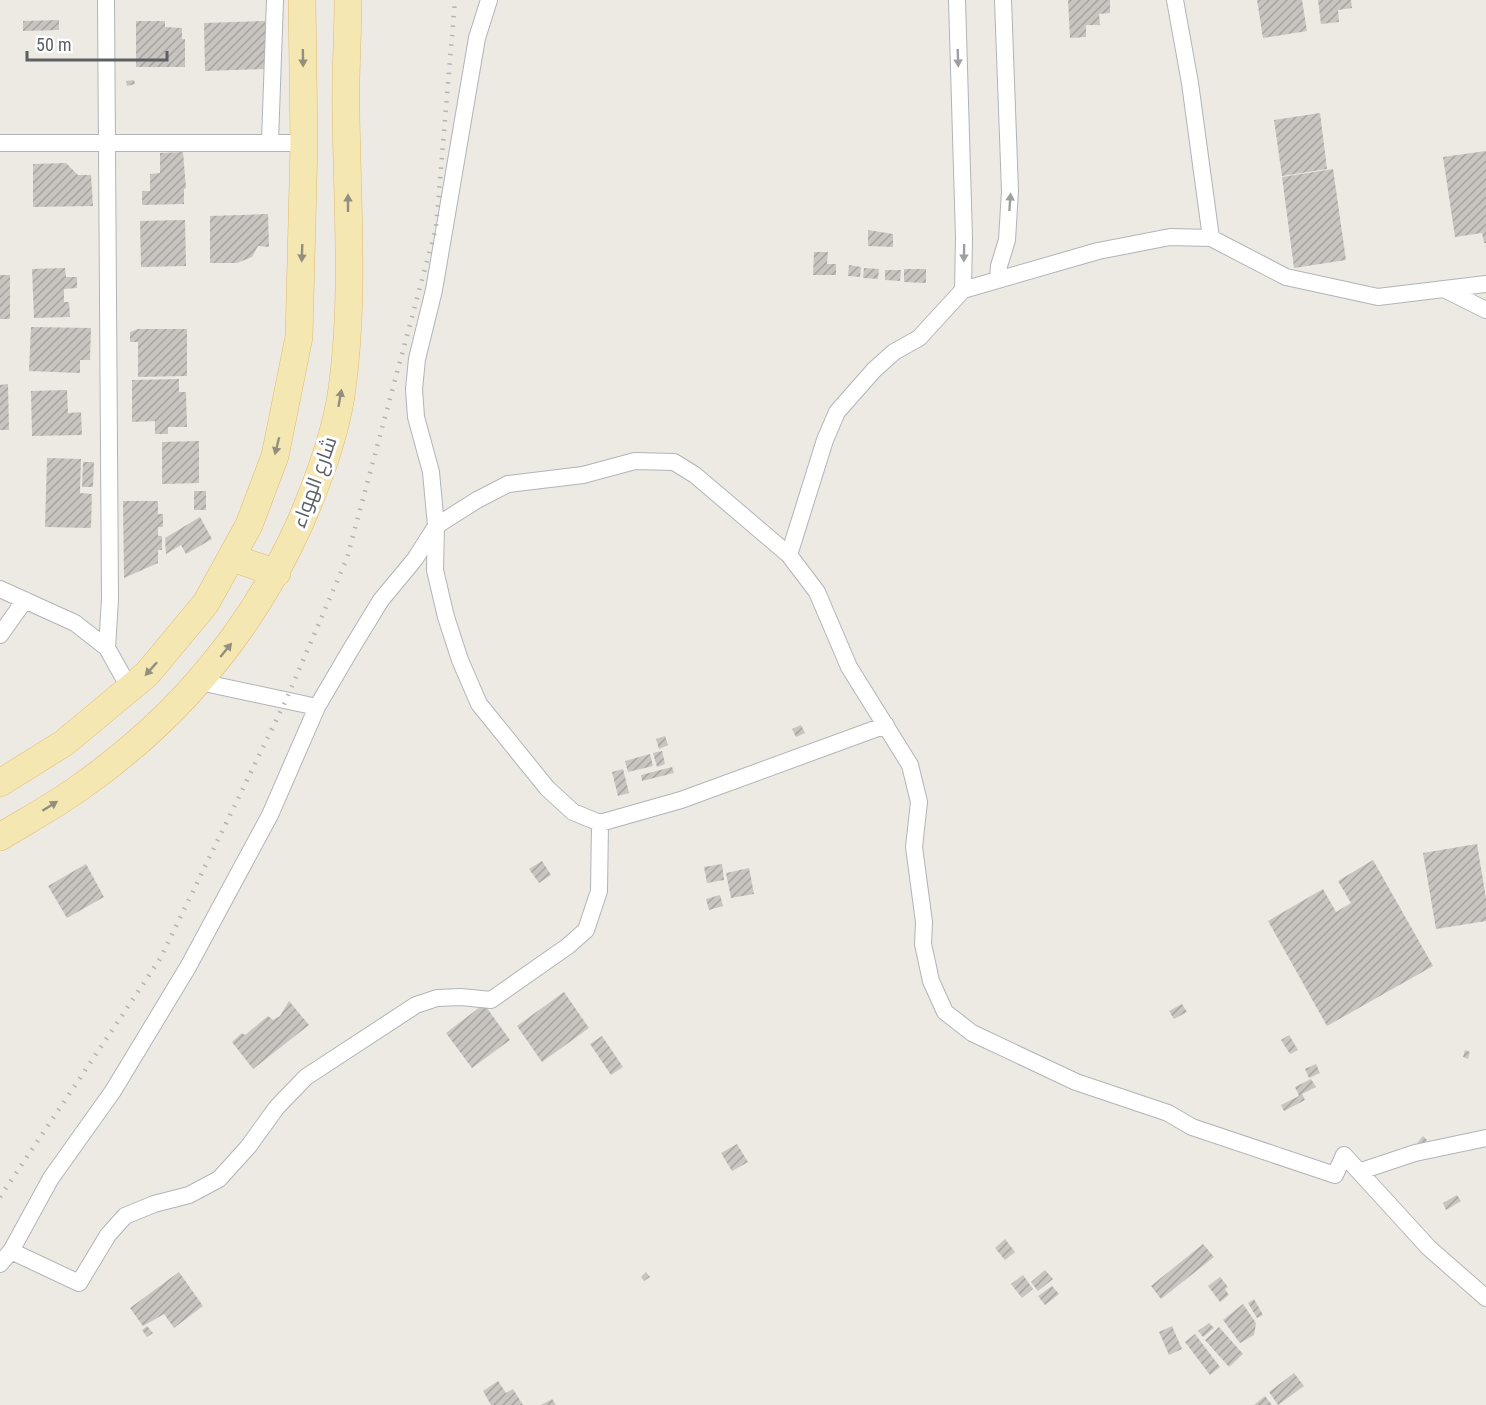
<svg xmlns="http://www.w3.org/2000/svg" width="1486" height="1405" font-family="'Roboto Condensed',Cairo,sans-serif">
	<defs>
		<pattern id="building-hatch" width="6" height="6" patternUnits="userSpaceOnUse" patternTransform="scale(1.5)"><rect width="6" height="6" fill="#c8c5c1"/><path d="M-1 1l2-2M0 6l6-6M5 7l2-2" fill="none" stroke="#a6a3a0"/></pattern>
	</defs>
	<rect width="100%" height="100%" fill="#edeae4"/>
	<!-- building -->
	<path fill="url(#building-hatch)" d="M1068 0H1110V13L1099 14 1100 25H1086V37L1070 38Z
		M1257 0H1302L1307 31 1263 38Z
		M1318 0H1351L1352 8 1338 10 1339 22 1321 24Z
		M59 20V30L23 31V21Z
		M136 21H165V27L182 28V39H185V67H136Z
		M265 21 266 69 205 71 204 23Z
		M134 80 135 84 127 86 126 81Z
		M1320 113 1327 169 1282 176 1274 120Z
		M1486 151V243H1484L1482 233 1455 237 1443 157Z
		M183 152 186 188 184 189V204L142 205V191H150V174L160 173V153Z
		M66 163 78 175H91L93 206 33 207V164Z
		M1333 169 1346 260 1294 268 1282 177Z
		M268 214 269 247 258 246 252 257 237 263H210V216Z
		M185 220 186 266 141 267 140 221Z
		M868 230 893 234V247L868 246Z
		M814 252H828L827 264H836V275H813Z
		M849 265 861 267 860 277 848 276Z
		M65 268 66 277H77V288L64 289V302H69L70 317 34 318 32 269Z
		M864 268 879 269 878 279 863 278Z
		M904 269H926V283L904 282Z
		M885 270H901L900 281 885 280Z
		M0 275H10V319H0Z
		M31 327 91 328 90 360H80V373L29 371Z
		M138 329H187V376L138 377V342H130V332Z
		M179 379V392H186L187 427H168V434H155V421L132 422V380Z
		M8 384 9 430H0V385Z
		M67 390 68 413 81 412 82 435 32 436 31 391Z
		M199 441V483L162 484V442Z
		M47 458 81 459 80 493 92 494 91 528 45 527Z
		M83 462H94L93 487H82Z
		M194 491H206V510H194Z
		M123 501H158V514H163V527H158V536H162V550H158V563L124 578Z
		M200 517 212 539 186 554 181 545 166 554 165 538Z
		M801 725 805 733 796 737 792 729Z
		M665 736 668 745 659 749 656 739Z
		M662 751 665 764 657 767 653 753Z
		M650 754 653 766 628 772 625 761Z
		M672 767 674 773 642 781 641 775Z
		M623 769 629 793 618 796 612 772Z
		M1477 844 1486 898V921L1436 929 1423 853Z
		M1373 860 1433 966 1327 1026 1268 921 1323 889 1336 912 1351 903 1338 881Z
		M542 861 551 875 539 883 529 869Z
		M86 864 104 897 67 918 48 886Z
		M722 864 724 880 707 883 704 867Z
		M749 868 754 894 731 898 726 873Z
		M720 895 723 906 709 910 706 899Z
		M564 992 589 1028 542 1062 517 1026Z
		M289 1001 309 1025 253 1069 232 1042 242 1033 245 1035 268 1016 273 1020 280 1016Z
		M484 1004 510 1040 472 1068 446 1033Z
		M1182 1004 1187 1012 1174 1019 1169 1011Z
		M1289 1035 1298 1050 1290 1054 1281 1040Z
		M602 1036 623 1067 611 1075 590 1044Z
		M1465 1050 1470 1052 1468 1059 1463 1057Z
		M1316 1064 1320 1073 1309 1078 1305 1069Z
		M1311 1079 1316 1087 1302 1094 1305 1100 1284 1111 1281 1105 1299 1096 1295 1087Z
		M1423 1136 1427 1140 1420 1149 1415 1146Z
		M737 1144 748 1162 732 1171 721 1153Z
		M1457 1195 1461 1201 1446 1210 1443 1203Z
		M1005 1239 1015 1252 1005 1260 995 1248Z
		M1203 1244 1214 1257 1161 1299 1151 1286Z
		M1045 1270 1053 1279 1038 1291 1031 1282Z
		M179 1272 203 1306 174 1328 164 1314 143 1326 130 1308Z
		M646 1272 650 1277 644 1281 641 1277Z
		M1023 1275 1033 1289 1022 1298 1011 1284Z
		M1220 1277 1228 1287 1225 1289 1229 1295 1220 1302 1208 1286Z
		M1052 1286 1059 1294 1045 1305 1038 1296Z
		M1254 1299 1263 1315 1257 1318 1248 1303Z
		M1243 1304 1256 1323 1254 1335 1240 1343 1223 1320Z
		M1209 1323 1214 1328 1203 1337 1198 1331Z
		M147 1326 153 1333 147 1337 142 1330Z
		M1172 1326 1182 1349 1169 1355 1159 1332Z
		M1219 1327 1243 1354 1229 1367 1205 1340Z
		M1195 1334 1220 1367 1210 1375 1185 1342Z
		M1294 1373 1304 1386 1278 1405 1269 1392Z
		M498 1381 506 1393 513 1389 523 1405H491L483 1391Z
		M1265 1396 1272 1405H1254Z
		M552 1399 556 1405H541Z"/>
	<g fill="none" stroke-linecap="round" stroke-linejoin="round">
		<defs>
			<path id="street" d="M106 0 110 599 107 648
				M489 0 477 38 434 290 417 359 414 389 416 417 431 472 436 526 435 570 446 617 460 660 479 704 547 788 573 812 600 823 681 800 886 725
				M957 0 964 238 963 290
				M1175 0 1190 83 1211 238
				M270 141 275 0
				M0 143H304
				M998 280 999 266 1007 240 1010 191 1003 0
				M1446 290 1486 310
				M789 555 825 440 837 412 874 370 894 352 919 338 963 290 1098 251 1170 237 1211 238 1286 277 1378 297 1486 284
				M0 589 75 623 107 648 130 689
				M0 635 25 600
				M200 682 317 707
				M1361 1171 1415 1153 1486 1138
				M11 1251 79 1283 108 1235 125 1216 154 1204 189 1195 219 1179 248 1147 277 1107 306 1077 416 1005 437 998 461 997 491 1000 568 946 586 930 599 891 600 823
				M0 1264 11 1251 51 1178 113 1091 188 967 270 815 317 707 351 649 381 600 415 559 436 526 477 500 508 484 583 475 635 461 674 462 695 475 789 555 817 592 849 667 910 765 919 802 914 847 924 922 923 944 931 981 945 1012 972 1033 1076 1082 1168 1113 1192 1127 1335 1175 1344 1155 1429 1248 1486 1298"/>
			<path id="primary" d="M232 558 277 573
				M0 783 64 743 147 674 206 603 249 525 275 456 299 337 304 143 302 0
				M0 837C26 821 54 806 79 788 178 719 252 631 301 521 318 481 334 439 341 396 355 302 347 206 346 112 345 75 348 37 348 0"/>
		</defs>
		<!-- street casing -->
		<use href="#street" stroke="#b1b4b7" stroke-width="18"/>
		<!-- primary casing -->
		<use href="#primary" stroke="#e0ba6a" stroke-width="28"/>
		<!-- street -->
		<use href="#street" stroke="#fff" stroke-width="16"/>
		<!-- primary -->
		<use href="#primary" stroke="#f5e7b1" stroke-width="27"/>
		<!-- rail -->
		<path stroke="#b2b3b3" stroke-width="4.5" stroke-dasharray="1.5 8" stroke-linecap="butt" d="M0 1197 160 959 286 700 347 558 436 228 455 0"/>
	</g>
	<!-- one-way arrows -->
	<defs><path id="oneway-solid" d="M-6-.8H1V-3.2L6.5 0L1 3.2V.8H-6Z" transform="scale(1.5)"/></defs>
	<g fill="#928f7e">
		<use href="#oneway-solid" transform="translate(303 58) rotate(89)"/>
		<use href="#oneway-solid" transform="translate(348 203) rotate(-90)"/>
		<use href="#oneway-solid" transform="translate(302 253) rotate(92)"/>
		<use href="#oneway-solid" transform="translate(340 398) rotate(-80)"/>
		<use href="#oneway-solid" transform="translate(277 446) rotate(104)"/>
		<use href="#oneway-solid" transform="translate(226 650) rotate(-51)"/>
		<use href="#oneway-solid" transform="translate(151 669) rotate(132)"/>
		<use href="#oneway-solid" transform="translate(50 806) rotate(-32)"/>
	</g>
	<g fill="#9d9fa1">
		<use href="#oneway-solid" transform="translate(958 58) rotate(88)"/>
		<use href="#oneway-solid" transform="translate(1010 202) rotate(-86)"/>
		<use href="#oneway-solid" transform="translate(964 253) rotate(91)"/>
	</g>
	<g text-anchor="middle" stroke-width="6" stroke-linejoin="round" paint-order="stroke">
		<!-- street labels -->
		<g font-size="20" fill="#5c5f63" stroke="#fff">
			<text transform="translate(314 482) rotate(-70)" y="7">شارع الهواء</text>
		</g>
	</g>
	<!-- scale -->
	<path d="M27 51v9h140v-9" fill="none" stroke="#5c5f63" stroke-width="3"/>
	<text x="36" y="51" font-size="18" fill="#5c5f63" stroke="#ffffff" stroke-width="4.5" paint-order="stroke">50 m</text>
</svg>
